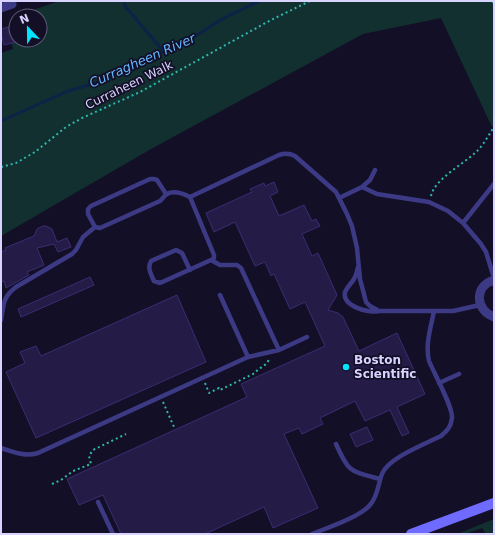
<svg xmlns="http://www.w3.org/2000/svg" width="495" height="535" font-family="'DejaVu Sans',sans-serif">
	<rect width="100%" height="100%" fill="#130f26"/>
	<!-- green -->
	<path fill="#12302f" d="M56 1H494V126L492 127 441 18 363 34 151 149 1 236V53L13 49 8 31C10 27 12 26 16 25V40H40V16H23L22 14 56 2Z
		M494 519V533L486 534 482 528 465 534H457Z"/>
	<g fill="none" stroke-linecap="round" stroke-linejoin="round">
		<!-- stream -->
		<path stroke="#0c2248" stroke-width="3" d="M124 1 125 6 164 52
			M1 121 68 91 99 82 144 61 191 39 222 19 259 1"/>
	</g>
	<!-- building -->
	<path fill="#241b47" stroke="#3b2d73" d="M16 25V42L4 45 1 34V29Z
		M274 182 278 192 270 196 279 216 304 205 312 221 316 219 320 226 302 234 312 256 318 253 337 295 328 310 338 313 343 317 359 351 397 333 425 394 397 407 409 433 402 436 390 410 365 421 355 401 320 418 323 424 302 434 299 428 284 434 318 508 273 528 264 507 205 534H121L103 495 79 505 67 479 247 397 241 384 325 346 305 302 290 309 274 274 271 276 265 262 255 266 235 222 214 232 206 213 252 192 250 189 264 183 265 186Z
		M43 226H46L52 229 57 242 67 238 71 247 58 252 54 244 37 248 44 265 27 272 29 275 6 288 4 281 1 282V252L6 250 5 248 34 236 37 229Z
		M90 277 94 285 21 317 18 309Z
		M177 295 206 362 36 438 6 372 25 363 20 352 36 346 41 356Z
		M367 427 373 440 356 447 350 434Z"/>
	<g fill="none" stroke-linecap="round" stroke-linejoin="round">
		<!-- path -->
		<path stroke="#2fb8b0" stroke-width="2" stroke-dasharray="2 3" stroke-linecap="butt" d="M493 1 494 7
			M1 167 16 163 35 152 66 127 82 118 140 92 271 20 310 1
			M431 196C434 180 463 164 475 153 483 146 488 136 494 127
			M205 383 209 393 219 388 220 390 255 373C259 367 267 366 269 359
			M163 402 174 427
			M52 484 61 480 73 471 91 464 89 456 93 450 126 434"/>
		<!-- service -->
		<path stroke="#3d3a85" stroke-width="4.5" d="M362 187 370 180 375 170
			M166 194 157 180 154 179H150L91 206 88 209V214L95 227 100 228 160 201C162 199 165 195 167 194 174 190 184 194 190 197L279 155C285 153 289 153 295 156L336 192 347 214 352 226 357 248 360 279 366 302 370 306 379 311H434
			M190 197 214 255V258L211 260
			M339 198 362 187 377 194 429 202 448 211 463 223 481 244 486 252 494 278
			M463 223 494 184
			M358 267C357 271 356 276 354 279 351 284 347 287 345 292 342 307 369 313 379 311
			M190 270 182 253 176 250 151 261C147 268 151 274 154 281L160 283 211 260 220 265H237L241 268 279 350
			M220 295 248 357
			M1 320C4 304 2 298 16 287L72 254 76 250 83 237 95 227
			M439 383 459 374
			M336 444C349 473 350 471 380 479
			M1 448C14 452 25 457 38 453L248 357 279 350 307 337
			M98 502 113 534
			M312 534C327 528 360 517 370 505 378 496 378 484 382 474 388 458 425 444 441 436 447 431 451 427 452 418 453 407 434 373 429 361 425 344 431 327 434 311H453L480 305"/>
		<!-- minor -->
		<path stroke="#3d3a85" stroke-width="9" d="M1 8 12 4 11 1
			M494 280C474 286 475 310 494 317"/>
		<!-- secondary -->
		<path stroke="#6f6bff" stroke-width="10" d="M411 534 494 503"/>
	</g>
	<!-- markers -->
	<circle fill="#00e5ff" stroke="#130f26" stroke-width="1.5" cx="346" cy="367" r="4"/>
	<g text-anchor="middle" stroke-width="3.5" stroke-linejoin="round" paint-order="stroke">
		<!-- street labels -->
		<g font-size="12" fill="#d9d4ff" stroke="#130f26">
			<text transform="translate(129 85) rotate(-26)" y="4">Curraheen Walk</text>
		</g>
		<!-- poi labels -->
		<g font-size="12" font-weight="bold" fill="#d9d4ff" stroke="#130f26" text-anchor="start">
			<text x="354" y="364">Boston<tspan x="354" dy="14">Scientific</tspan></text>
		</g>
		<!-- water labels -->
		<g font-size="13" font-style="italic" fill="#62b6ff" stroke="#130f26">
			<text transform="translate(142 60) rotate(-24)" y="5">Curragheen River</text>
		</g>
	</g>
	<!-- border -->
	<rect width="495" height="535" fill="none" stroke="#d9d4ff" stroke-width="4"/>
	<!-- north arrow -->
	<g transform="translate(28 28) rotate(338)"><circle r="19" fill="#130f26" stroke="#625e7d"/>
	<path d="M0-3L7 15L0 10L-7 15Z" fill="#00e5ff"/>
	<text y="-6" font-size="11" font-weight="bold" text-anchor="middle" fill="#d9d4ff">N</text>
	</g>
</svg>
